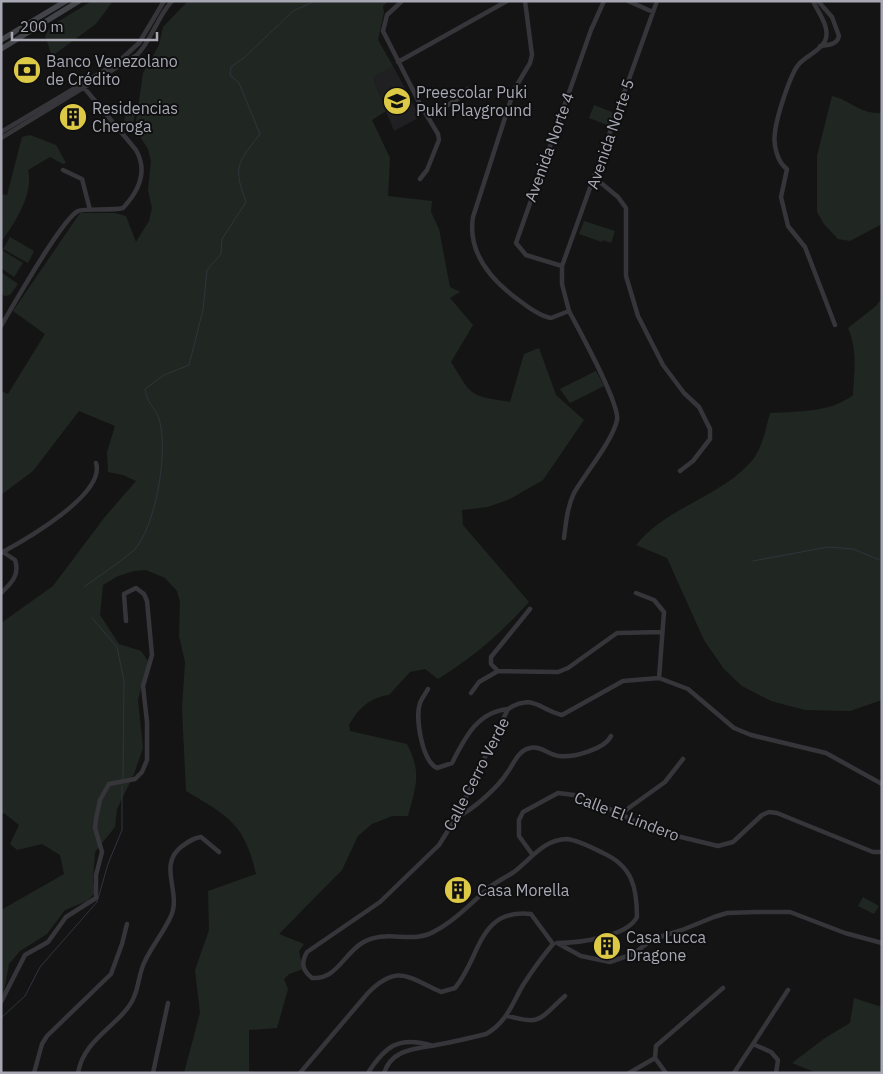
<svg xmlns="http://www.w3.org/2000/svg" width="883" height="1074" font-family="'IBM Plex Sans',sans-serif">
	<rect width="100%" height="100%" fill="#141415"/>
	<!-- built -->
	<path fill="#202022" d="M393 66 420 117 394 131 373 78Z"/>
	<!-- green -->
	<path fill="#202722" d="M92 1H113L96 24 52 56 45 36 51 26Z
		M188 1H389L383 6 384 12 378 40 393 66 373 78 386 111 372 120 390 158 388 196 432 201 431 212 439 229 450 287 460 292 450 298 473 325 451 362C473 397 468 395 510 402L524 354 539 348 556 395 584 420 543 480 510 499 488 507 462 510 463 525 529 602C499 635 476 655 438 679L425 669 410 672 389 695C370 697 358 709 349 725L350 731 407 744C422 773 416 786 408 816H392L372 824 358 836 342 870 279 934 304 944 299 951 303 969 289 974 284 979 288 989 277 1028 249 1030V1071L264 1073H184L200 1013 195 970 209 930 208 891 256 874C245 824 228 816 186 791L182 709 185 662 179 636 180 602 177 591 165 578 146 570 134 571 118 576 103 585 100 615 119 644 141 651 148 661 138 700 143 748 134 774 117 809 115 827 95 852 93 880 95 893 87 901 65 910 47 934 20 951 9 964 4 992 1 994V910L64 874 60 855 42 844 17 850 10 844 19 825 4 813 1 815V623L53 586 104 518 136 481 123 475 108 472 107 452 115 426 79 411 33 471 1 495V391L8 394 45 334 13 311 80 213H115L126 216 136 242 149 221 152 208 148 190 151 161 148 149 135 129 143 73 159 45 163 27Z
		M832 96C852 101 859 114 882 113V224L850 241 838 239 824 224 817 212V156Z
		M594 105 614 113 610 126 589 118Z
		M126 106 136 107 133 125 124 124Z
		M30 135 56 145 66 163 63 164 50 157 28 170C34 193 15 223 1 242V194L7 195 22 137Z
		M584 221 615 231 611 243 603 240 602 242 579 234Z
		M10 237 34 251 28 263 3 249Z
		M1 242 3 251 23 263 14 277 1 268Z
		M1 272 18 284 10 295 5 296 1 294Z
		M882 298V700L850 711 805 710 771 701 742 686 724 669 704 640 667 558 636 545C667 507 718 498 751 462 762 450 766 428 770 413 798 411 830 413 853 395 854 372 858 351 848 328L876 306Z
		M596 371 604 386 570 403 560 389Z
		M863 897 879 906 874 914 858 906Z
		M854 998 882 1007V1073H817L792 1063 825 1038 850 1023Z"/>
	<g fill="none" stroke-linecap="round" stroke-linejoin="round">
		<!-- stream -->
		<path stroke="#2f343c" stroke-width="1" d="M753 561 828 547 853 549 882 561
			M84 587C100 575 118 564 133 551 156 529 170 446 158 416 153 405 148 405 145 389L164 375 189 365 203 310 207 270 221 254 222 239 246 202C233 167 237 163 260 134L239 83 230 75 231 67 245 57 293 11 315 1
			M92 618 117 647 124 681 123 778
			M1 1018 25 996 40 967 97 902 108 864 122 830V786"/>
		<!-- street -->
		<path stroke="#35353a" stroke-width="4.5" d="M402 1 387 15 383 31 420 104 438 134 439 140 427 170 420 179
			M525 1 532 55 530 63 514 90 473 217C467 254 492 281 520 301 529 308 540 316 551 318L569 311 562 284V266L657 1
			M628 1 653 12
			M813 1C818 12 831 28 825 41 820 51 806 56 799 64 790 74 776 119 775 133 773 144 777 162 787 169L781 197 788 226 805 247 835 325
			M818 1 832 17 839 36C837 45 828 45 820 46
			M398 62 507 1
			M428 117 461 97 468 89
			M1 132 117 63 139 43 164 1
			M1 138 137 55C152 40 157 17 172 1
			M63 170 82 179 90 210
			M595 178 618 197 626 208V276L638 316 663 365 684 393 699 407 710 429V439L693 461 680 471
			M562 266 526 255 516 243 591 30 604 1
			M1 326C13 306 61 220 78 211 85 208 111 211 123 208 139 191 148 171 136 150L81 84
			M564 538C566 523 567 508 574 493 585 474 613 440 617 420 620 404 579 330 569 311
			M1 553C25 540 106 494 96 463
			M1 593C12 583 20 574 15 560L3 552
			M636 593 654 600 664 612 659 678
			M530 609 491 657V664L498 671 558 672 568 668 617 633 662 632
			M428 689C426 693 422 698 420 703 415 718 422 761 437 768L452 763C465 738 477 712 508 709
			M471 693 479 682 498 671
			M619 815 665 782 683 759
			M458 816C472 811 499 786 507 773 514 764 517 751 530 748 540 745 549 755 559 756 573 758 605 749 611 736
			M532 854 519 836V820L523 812 558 793 582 796 656 831 718 846 733 842 762 815 769 812 777 813 873 852H882
			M557 943C578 943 627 937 637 917 637 887 632 866 603 853 593 848 578 840 567 839 544 839 530 860 514 872 506 877 498 881 491 886 473 901 456 920 435 931 412 945 386 928 362 943 344 954 336 980 312 978 302 970 301 963 307 952L380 902 439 845 457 816 508 709C534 693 539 710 562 715L623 681 659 678 688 689 734 728 751 735 826 753 882 784
			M559 944 581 956 610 962 633 954 653 939 682 930 714 917 727 913 756 912H790L845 933 882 943
			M1 1002 25 955 48 942 66 917 96 898V875L102 852 95 828 96 819 100 800 109 784 135 779 142 772 147 760V722L143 686 152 655 147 601 144 594 136 588 124 594 126 621
			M508 1016C542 1026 540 1018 565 996
			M753 1044 788 990
			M34 1073 42 1044 47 1036 111 974 122 944 127 924
			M78 1073C84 1037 123 1024 134 997 139 986 139 972 145 961 152 946 163 933 170 918 183 894 157 866 181 847 188 842 193 838 201 837L219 852
			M153 1073 168 1003
			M300 1073 368 993C398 963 409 978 441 992L455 988C481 957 478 908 531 914L553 944
			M368 1073C385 1046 399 1036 430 1045
			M384 1073C392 1049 415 1049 436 1045 453 1042 470 1038 486 1034 507 1022 512 1004 523 985 532 971 542 957 553 944
			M629 1073 655 1058
			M666 1073 655 1058 656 1046 723 988
			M734 1073 753 1044 771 1052 778 1060 776 1073"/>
		<!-- secondary -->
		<path stroke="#434449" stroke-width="5.5" d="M1 40 66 1
			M1 49 79 1"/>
	</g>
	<!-- icons -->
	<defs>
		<symbol id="bank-disc" viewBox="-11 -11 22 22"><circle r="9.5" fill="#dcc945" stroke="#0f0f10"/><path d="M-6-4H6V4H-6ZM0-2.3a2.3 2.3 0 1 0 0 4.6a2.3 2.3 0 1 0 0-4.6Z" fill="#111"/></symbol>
		<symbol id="school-disc" viewBox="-11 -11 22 22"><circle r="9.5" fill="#dcc945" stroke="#0f0f10"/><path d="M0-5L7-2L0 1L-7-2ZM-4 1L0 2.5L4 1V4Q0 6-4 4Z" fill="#111"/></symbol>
		<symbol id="building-disc" viewBox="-11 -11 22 22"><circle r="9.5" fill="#dcc945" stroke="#0f0f10"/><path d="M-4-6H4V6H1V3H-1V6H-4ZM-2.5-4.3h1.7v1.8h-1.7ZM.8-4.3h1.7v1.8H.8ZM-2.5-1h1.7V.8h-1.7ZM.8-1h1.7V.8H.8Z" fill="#111"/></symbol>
	</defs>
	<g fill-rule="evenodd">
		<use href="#bank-disc" x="11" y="54" width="32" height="32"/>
		<use href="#school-disc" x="381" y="85" width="32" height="32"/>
		<use href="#building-disc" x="57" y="101" width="32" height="32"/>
		<use href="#building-disc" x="442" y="874" width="32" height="32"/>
		<use href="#building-disc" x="591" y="930" width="32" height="32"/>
	</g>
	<g text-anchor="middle" stroke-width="4" stroke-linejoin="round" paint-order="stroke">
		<!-- poi labels -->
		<g font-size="16" fill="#a7a8b4" stroke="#0f0f10" text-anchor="start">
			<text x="46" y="67">Banco Venezolano<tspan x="46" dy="18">de Crédito</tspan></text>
			<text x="416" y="98">Preescolar Puki<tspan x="416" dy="18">Puki Playground</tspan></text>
			<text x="92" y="114">Residencias<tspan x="92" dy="18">Cheroga</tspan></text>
			<text x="477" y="896">Casa Morella</text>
			<text x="626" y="943">Casa Lucca<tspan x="626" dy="18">Dragone</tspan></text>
		</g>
		<!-- street labels -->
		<g font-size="16" fill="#a7a8b4" stroke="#0f0f10">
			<text transform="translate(610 134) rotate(-71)" y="6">Avenida Norte 5</text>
			<text transform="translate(549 147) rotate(-70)" y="6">Avenida Norte 4</text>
			<text transform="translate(476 774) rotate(-63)" y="6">Calle Cerro Verde</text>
			<text transform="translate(627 816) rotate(21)" y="6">Calle El Lindero</text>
		</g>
	</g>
	<!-- border -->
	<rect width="883" height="1074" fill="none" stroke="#a7a8b4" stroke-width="5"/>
	<!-- scale -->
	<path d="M12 32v8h145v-8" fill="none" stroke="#a7a8b4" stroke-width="2.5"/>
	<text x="20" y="32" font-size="15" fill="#a7a8b4" stroke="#0f0f10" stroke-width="4" paint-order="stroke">200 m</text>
</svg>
